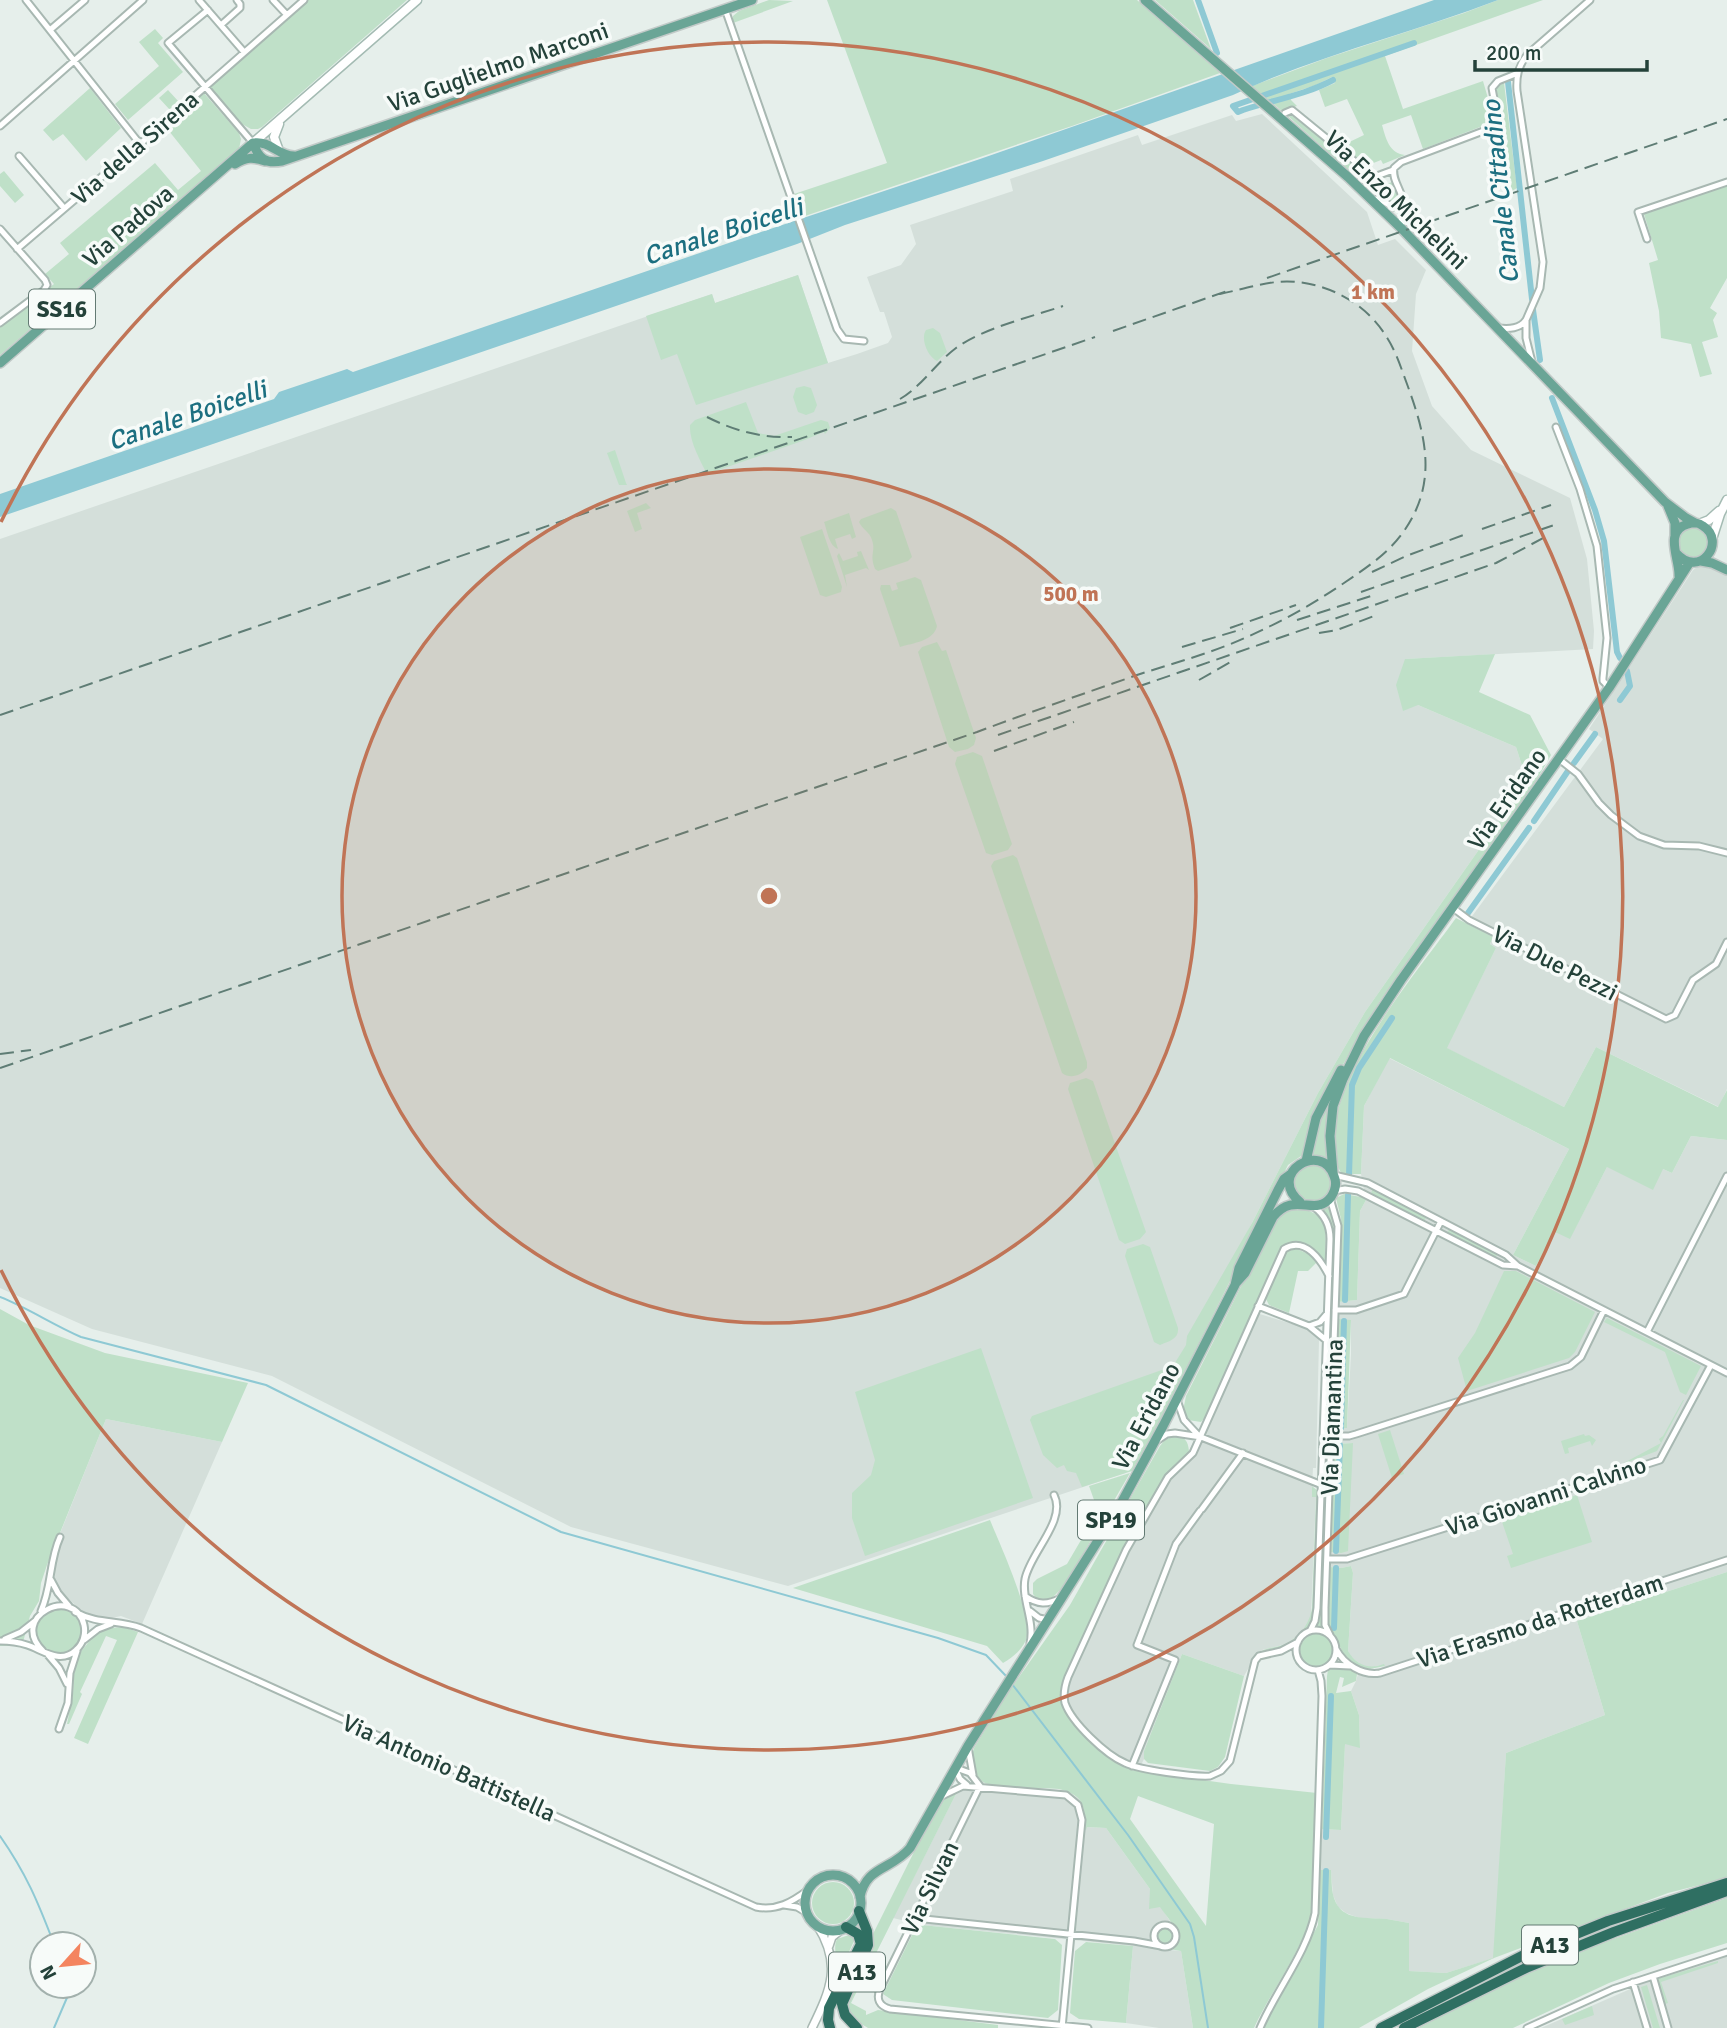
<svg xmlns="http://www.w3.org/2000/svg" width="1727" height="2028" font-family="Signika,sans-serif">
	<rect width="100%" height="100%" fill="#e6efeb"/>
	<!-- built -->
	<path fill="#d4dfda" d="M1262 114 1367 212 1378 245 1395 239 1426 270 1416 294 1412 351 1432 406 1471 450 1570 498 1587 559 1594 631 1593 649 1405 659 1418 705 1516 747 1527 781 1365 1012 1318 1093 1125 1473 788 1586 571 1527 272 1376 92 1329 0 1288V539L712 294 715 303 798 275 828 363 857 354 888 343 892 337 884 312H880L867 277 901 265 916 244 910 225 1013 191 1010 179 1138 135 1142 145 1232 115 1236 121Z
		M1700 565 1717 566 1727 575V1089L1719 1107 1596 1047 1564 1107 1446 1048 1496 948 1490 944 1493 937 1467 923 1603 739 1589 729 1693 570Z
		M1389 1058 1569 1149 1513 1255 1536 1266 1555 1231 1570 1238 1607 1167 1663 1169 1672 1173 1691 1136 1727 1140V1572L1577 1621 1605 1715 1506 1753 1494 1958 1446 1973 1409 1971V1923L1387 1919 1359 1918 1346 1913 1338 1907 1333 1895 1331 1870H1320L1322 1829 1341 1830 1345 1743 1360 1747 1359 1715 1351 1691 1356 1681 1360 1667 1376 1670 1385 1666 1384 1665 1370 1668 1364 1667 1350 1656 1348 1651 1353 1573 1351 1566 1341 1568 1330 1567 1331 1552 1341 1553 1352 1443 1334 1444V1429L1347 1428 1351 1354V1321L1338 1319V1302L1357 1300 1360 1211 1366 1200 1361 1174 1364 1106Z
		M1253 1312 1306 1328 1316 1334 1319 1340 1316 1468H1313L1312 1486V1496L1316 1497 1311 1615 1308 1624 1293 1640 1283 1645 1262 1650 1255 1657 1244 1676 1182 1654 1144 1751V1759L1138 1771 1131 1770 1092 1744 1085 1736 1063 1705 1061 1695 1063 1685 1067 1671 1122 1551 1168 1473 1186 1456 1208 1414 1211 1403Z
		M106 1419 222 1442 142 1624 121 1616 107 1619 82 1612 59 1589 47 1566Z
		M980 1779 985 1783 1068 1791 1079 1799 1083 1805 1086 1827 1106 1828 1150 1889 1176 1931 1177 1940 1170 1950 1181 1951 1193 2028H1159L1126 2023 1133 1946 922 1925 893 1918 959 1788Z
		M1727 1955V2028H1541L1644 1983Z"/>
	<!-- green -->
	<path fill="#bfe0c8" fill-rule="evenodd" d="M307 0H407L262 127 258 129H251L242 124 209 86Z
		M769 0 793 1 733 23V16L739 11Z
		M827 0H1137L1220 73 1072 126 802 217 794 194 887 163Z
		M1155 0H1193L1211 49Z
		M1498 0H1543L1385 56 1403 109 1483 81 1494 119 1493 122 1423 149 1411 115 1382 125C1386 139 1389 153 1405 155L1383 164 1381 160 1366 166 1341 146 1364 135 1347 99 1325 107 1319 90 1335 83 1332 77 1316 85 1289 94 1291 100 1297 106 1282 111 1252 86 1327 58 1464 13Z
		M155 29 163 38 158 43 183 72 128 120 115 104 159 66 139 42Z
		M1504 83 1517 188 1512 191 1500 146 1508 142 1495 93 1497 86Z
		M90 88 121 128 86 161 63 134 53 141 43 130Z
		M168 90 179 102 170 110 159 98Z
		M203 92 239 133 241 139 239 149 0 355V326L54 284 45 274 69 254 60 243 155 163 178 190 201 171 165 126Z
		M1290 114C1310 130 1365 168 1373 189L1392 182 1398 197 1397 202 1391 203 1375 195 1287 115Z
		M4 171 24 195 15 203 0 186V174Z
		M1727 185V278L1710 308 1717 313 1713 320 1718 337 1702 342 1712 374 1700 377 1691 344 1661 338 1659 311 1649 263 1658 260 1644 214 1648 210Z
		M1407 198 1417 223 1408 226 1404 210Z
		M798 275 828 363 696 405 677 354 661 360 646 316 712 294 715 303Z
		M933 328 940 333 947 352 937 361C928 357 920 339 926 330Z
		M804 386 811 388 817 405 814 412 806 415 798 412 793 397 796 388Z
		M746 402 758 433 774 436 821 420 828 422 830 428 825 434 824 432 802 441 707 474C700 460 689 441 690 425L695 420Z
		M615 450 626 483 627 485H619L607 453Z
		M646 503 651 508 637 513 642 529 635 532 627 511Z
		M891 508 896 511 912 557 908 561 878 571 875 569C869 554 876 552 872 540 870 532 862 529 859 522L861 519Z
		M849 513 856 537 852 539 850 534 835 539 838 549C829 546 827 530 824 522Z
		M1678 543a15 15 0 1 1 30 0a15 15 0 1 1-30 0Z
		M822 529 842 587 841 592 826 597 820 595 800 537Z
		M861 551 869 570 866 568 845 575 847 587 837 556 839 553 843 561 858 556 857 552Z
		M915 577 921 580 937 626C934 641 913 643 900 647L880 589 881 585H890L892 591 898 589 896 583Z
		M937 642 942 651 946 650 976 738 974 745 968 749 955 752 949 747 918 652 922 647Z
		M1495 654 1479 692 1530 715 1551 755 1533 786 1380 1001 1310 1121 1308 1141 1304 1154 1288 1165 1160 1421 1132 1471 1082 1487 1076 1473 1067 1471 1064 1465 1057 1468 1043 1455 1030 1420 1032 1416 1173 1366 1186 1345 1187 1336 1252 1223 1318 1093 1365 1012 1527 781 1516 747 1418 705 1403 711 1396 685 1405 659Z
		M973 752 982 756 1012 844 1008 850 992 855 986 853 955 764 957 757Z
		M1013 855 1017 858 1087 1062V1068C1081 1076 1070 1079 1062 1073L991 866 994 861Z
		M1456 918 1493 937 1490 944 1496 948 1447 1048 1564 1107 1596 1047 1718 1107 1727 1090V1140L1691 1136 1672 1173 1663 1169 1653 1190 1607 1167 1570 1239 1555 1232 1536 1266 1513 1255 1569 1149 1390 1058 1364 1106 1361 1174H1343C1335 1167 1335 1155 1334 1145 1331 1072 1415 975 1456 918Z
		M1086 1078 1093 1081 1146 1232 1140 1239 1125 1244 1119 1240 1068 1089 1070 1083Z
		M1328 1101 1331 1103V1166L1319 1157 1313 1156 1316 1127Z
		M1293 1183a20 20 0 1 1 40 0a20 20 0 1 1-40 0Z
		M1373 1188 1427 1216 1423 1223 1370 1196Z
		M1344 1194 1361 1197 1366 1200 1360 1211 1357 1300 1338 1302 1341 1219 1336 1198Z
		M1328 1205 1334 1219 1335 1241 1323 1628 1316 1627 1320 1612 1332 1241 1330 1220 1321 1209Z
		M1295 1207C1331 1214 1326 1229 1325 1260L1323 1261C1316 1247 1298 1239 1284 1246L1211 1403 1208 1414 1201 1422 1188 1420 1183 1411 1186 1396 1272 1225 1282 1212Z
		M1450 1228 1498 1253 1495 1259 1446 1234Z
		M1143 1244 1150 1247 1178 1328C1179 1339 1170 1341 1160 1345L1154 1342 1125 1256 1127 1249Z
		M1294 1248 1314 1256 1317 1262 1308 1271H1298L1289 1313 1269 1305 1265 1297 1286 1252Z
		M1504 1271H1516L1595 1312 1575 1352 1569 1358 1467 1391 1458 1358 1475 1333Z
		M0 1309 29 1325 105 1353 248 1383 222 1442 106 1419 47 1565 41 1583 39 1601 30 1616 22 1646H0Z
		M1607 1318 1701 1366 1686 1395 1680 1392 1665 1352 1604 1322Z
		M1338 1319 1351 1320 1347 1428 1334 1429Z
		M981 1348 1033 1498 865 1556 852 1518V1493L871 1475 875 1460 855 1392Z
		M1683 1400H1684L1657 1451 1620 1465 1661 1443 1659 1439 1663 1436Z
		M1390 1430 1404 1474 1392 1478 1378 1434Z
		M1175 1434C1185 1437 1188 1441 1189 1451L1186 1456 1168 1473 1122 1551 1067 1671 1061 1695 1063 1705 1067 1712 1092 1744 1131 1770 1231 1784 1317 1793 1312 1912C1301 1954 1272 1989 1254 2028H1193L1181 1951 1169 1949C1187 1937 1169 1920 1160 1907L1149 1909 1150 1889 1106 1828 1087 1827 1086 1830H1084C1086 1807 1084 1795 1059 1789 1044 1788 996 1788 985 1783 973 1777 970 1760 974 1748L1007 1694 1070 1605 1160 1446 1164 1441ZM1138 1796 1214 1824 1206 1926 1130 1819Z
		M1584 1434 1585 1436 1589 1435 1596 1440 1592 1446 1590 1441 1568 1448 1569 1453 1565 1454 1561 1441Z
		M1353 1443 1348 1551 1341 1553 1331 1552 1334 1444Z
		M1130 1473 1065 1585 1049 1601 1044 1602 1037 1599 1033 1594V1583L1037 1579 1067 1564 1098 1511 1089 1486Z
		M1312 1486 1319 1492 1313 1621 1294 1642 1284 1647 1263 1651 1256 1658C1261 1646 1274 1649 1285 1644 1299 1638 1310 1623 1312 1608L1316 1497H1312Z
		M1577 1495 1592 1542 1511 1568 1507 1556 1513 1554 1501 1519Z
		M990 1520C1000 1545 1034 1617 1026 1640 1021 1651 1013 1657 1003 1663L987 1646 793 1588Z
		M1351 1566 1353 1573 1348 1651C1356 1665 1369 1670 1384 1664L1385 1666 1370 1669 1360 1667 1352 1662 1343 1653 1337 1640 1330 1630 1328 1621 1330 1567 1341 1568Z
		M1727 1572V1878L1668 1893 1494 1958 1428 1989 1359 2028H1263L1318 1925 1320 1870H1331C1332 1879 1331 1889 1334 1898 1342 1922 1367 1917 1387 1919 1394 1920 1402 1922 1409 1923V1971L1446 1973 1493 1958 1506 1753 1605 1715 1577 1621Z
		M36 1631a23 23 0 1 1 46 0a23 23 0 1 1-46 0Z
		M123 1627 138 1632 88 1744 74 1738 117 1640 106 1636 80 1692 82 1694 69 1724H67L73 1694 74 1667 79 1654 95 1634 108 1628Z
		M1299 1650a17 17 0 1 1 34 0a17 17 0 1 1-34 0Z
		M1182 1654 1244 1676 1225 1757 1218 1767 1210 1771 1148 1763 1144 1759V1751Z
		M1340 1667 1347 1668 1357 1674 1356 1681 1342 1687 1344 1678 1340 1677 1336 1693 1351 1691 1359 1715 1360 1748 1345 1744 1341 1830 1322 1829 1327 1676 1328 1670Z
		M959 1788 851 2003 866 2011V2015L878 2010 998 2025V2028H868L850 2017 845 2005 872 1952 873 1934 914 1852 946 1796Z
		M812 1903a21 21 0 1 1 42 0a21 21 0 1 1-42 0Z
		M1727 1898V1943L1660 1964 1609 1983 1513 2028H1418L1510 1981 1586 1949Z
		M922 1925 1055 1939 1062 1945 1058 2010 1048 2018 892 2000 883 1994 914 1931Z
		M1156 1936a9 9 0 1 1 18 0a9 9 0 1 1-18 0Z
		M849 1935 852 1936 854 1941 837 1978C839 1965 832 1949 837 1939Z
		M1086 1942 1133 1946 1126 2023 1079 2019 1070 2013 1075 1951Z
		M1718 1961V1963L1661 1982 1668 2003 1665 2004 1657 1979Z
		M1647 1985 1660 2028H1653L1641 1987Z
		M1592 2006 1594 2015 1565 2025 1562 2019Z"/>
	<!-- water -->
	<path fill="#8ec9d4" d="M1434 0H1498C1410 34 1318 55 1233 95L1043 161 845 225 797 244 0 517V494L274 399 279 392 347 369 353 372 755 234 980 159Z"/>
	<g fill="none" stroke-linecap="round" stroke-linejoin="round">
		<!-- stream -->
		<path stroke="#8ec9d4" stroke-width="2" d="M0 1297C28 1308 53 1325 81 1337L266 1385 561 1532 938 1638 986 1655 1007 1677
			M1012 1684 1128 1835 1190 1924 1194 1937 1208 2028
			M0 1836C26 1873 38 1902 54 1944
			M54 2028 69 1993 67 1986"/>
		<!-- canal -->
		<path stroke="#8ec9d4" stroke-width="6" d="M1198 0 1217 53
			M1333 80C1305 95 1273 100 1243 110L1238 112 1233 106 1414 43
			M1508 82 1532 299
			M1533 310 1540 360
			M1552 398 1595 510 1604 541 1617 652 1620 658
			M1620 700 1630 686 1627 671
			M1574 763 1595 734
			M1534 821 1568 771
			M1468 913 1529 828
			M1349 1175 1352 1085 1359 1068 1392 1018
			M1345 1300 1348 1195
			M1341 1428 1344 1321
			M1336 1551 1340 1445
			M1334 1628 1336 1568
			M1326 1837 1331 1696
			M1321 2028 1326 1871"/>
		<defs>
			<path id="minor" d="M26 0 140 144
				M199 0 244 52
				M273 0 287 15
				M725 9 837 329 844 339 864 341
				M208 10 168 43 253 143
				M221 25 240 8V4L237 0
				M50 30 85 0
				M1285 113 1292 110 1374 177 1393 170
				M0 126 143 0
				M19 156 64 208
				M1373 199 1381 200 1393 207 1401 203
				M1402 227C1400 217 1403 206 1402 197 1399 186 1392 179 1394 168L1401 162 1494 127 1498 121 1492 88 1498 81 1518 73
				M0 229 45 280 47 285 44 290 0 323
				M1647 239 1638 212 1727 182
				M17 249 140 144 304 0
				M1498 328C1509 329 1520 329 1526 320
				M1532 362 1526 338V320L1540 288 1543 262 1517 91C1516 77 1518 66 1527 55L1590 0
				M1556 427 1580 489 1597 546 1607 638 1603 678V681L1609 687
				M1559 759 1578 774 1599 803 1611 815 1639 836 1664 845 1699 846 1727 853
				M1453 908 1469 920 1666 1019 1675 1015 1693 980 1716 964 1727 942
				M1334 1175 1368 1183 1506 1255 1518 1266 1727 1373
				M1334 1191 1345 1189 1358 1191 1503 1265 1518 1266
				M1258 1306 1309 1326 1326 1340
				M1335 1310H1356L1404 1294 1441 1221
				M1309 1326 1320 1322 1326 1315
				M1647 1332 1727 1176
				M1177 1400 1184 1420 1198 1435
				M1331 1436H1349L1356 1434 1570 1366 1581 1357 1604 1310
				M1158 1440 1167 1434 1175 1433 1201 1437 1322 1485
				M1202 1509 1243 1453
				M1327 1559H1347L1660 1460 1711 1365
				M51 1580 58 1593 69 1606
				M1025 1596C1038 1605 1047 1605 1061 1598
				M41 1611C52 1587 49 1561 60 1537
				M1030 1611 1039 1618 1048 1620
				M75 1612C99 1625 118 1619 141 1628L756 1907C777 1911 792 1902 808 1890
				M1296 1650a20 20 0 1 1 40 0a20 20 0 1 1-40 0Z
				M1310 1631 1315 1621 1317 1608 1330 1239C1330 1225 1325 1215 1314 1207
				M1330 1635 1325 1625V1608L1338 1226 1330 1198
				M5 1639 21 1632 35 1621
				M84 1640 98 1629 111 1624
				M0 1641C9 1641 18 1642 27 1645 43 1650 60 1665 76 1650 83 1644 86 1634 84 1625 74 1584 8 1617 43 1651
				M1298 1642 1281 1651 1259 1656 1255 1661 1230 1761 1221 1771 1210 1776C1194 1777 1139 1770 1125 1763 1106 1755 1072 1723 1065 1703 1063 1694 1065 1685 1068 1677L1126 1550 1168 1477 1193 1453 1284 1249C1305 1236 1321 1260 1329 1276
				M1030 1643C1035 1621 1021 1599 1025 1579 1030 1553 1067 1520 1054 1495
				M1336 1649C1344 1664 1362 1676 1380 1673L1727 1560
				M48 1655 59 1668 67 1684
				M1330 1665 1350 1666
				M59 1729 68 1703 70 1673 77 1651
				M968 1747 973 1775
				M1132 1766 1175 1660 1137 1645 1176 1544 1200 1511
				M955 1768 960 1779 967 1785
				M956 1768 970 1773 980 1786
				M980 1786 880 1989C876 1999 879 2006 890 2009L1088 2028
				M942 1796 963 1786 1066 1795 1078 1805 1082 1820 1062 2028
				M784 1905 797 1907 807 1913
				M915 1918 1134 1941 1161 1946
				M1154 1936a11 11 0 1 1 22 0a11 11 0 1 1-22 0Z
				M1653 1976 1668 2028
				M1633 1982 1647 2028
				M1260 2028C1276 1990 1307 1953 1315 1913L1322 1696 1321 1681 1318 1670
				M1527 2028 1613 1989 1727 1952"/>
			<path id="tertiary" d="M829 1946 832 1937 842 1929
				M812 2028C831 1989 842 1964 817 1925"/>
			<path id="secondary" d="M253 143 417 0
				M279 151 274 137 279 124
				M1699 524 1709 520 1719 511
				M1712 539 1720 514 1727 500"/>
			<path id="primary" d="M1145 0 1348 177 1402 229 1665 502 1686 518 1695 523
				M253 143C259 159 265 164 282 161L752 0
				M253 143C270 140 278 156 294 156
				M235 164C246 157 253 157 265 161
				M0 363 253 143
				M1668 506 1675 523V535
				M1676 553C1700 580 1727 541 1703 526 1699 523 1693 522 1688 524 1663 531 1680 559 1679 576
				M1701 561 1712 563 1727 570
				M1306 1161 1316 1118 1341 1070
				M1333 1173 1330 1136 1333 1106 1343 1079 1364 1036 1401 980 1609 688 1690 562
				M1236 1283 1245 1273 1273 1217C1295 1190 1315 1218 1331 1197 1335 1191 1337 1183 1334 1176 1322 1140 1266 1173 1300 1202
				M805 1903a28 28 0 1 1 56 0a28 28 0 1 1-56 0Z
				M860 1897C866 1866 892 1870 910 1848L968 1746 1118 1509 1163 1426 1235 1285 1239 1268 1278 1190 1284 1179 1291 1174"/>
			<path id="motorway" d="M830 2028 828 2020 829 2008 861 1944 858 1934 846 1927
				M857 2028 845 2015 842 2004 868 1945 867 1931 859 1911
				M1381 2028 1524 1955 1608 1921 1727 1883
				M1404 2028 1528 1967 1614 1932 1727 1891"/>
		</defs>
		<!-- minor casing -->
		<use href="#minor" stroke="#a8b8b2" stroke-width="9"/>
		<!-- tertiary casing -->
		<use href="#tertiary" stroke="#a8b8b2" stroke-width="10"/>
		<!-- secondary casing -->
		<use href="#secondary" stroke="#a4bbb3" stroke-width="11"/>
		<!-- primary casing -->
		<use href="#primary" stroke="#c2cac8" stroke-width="12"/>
		<!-- motorway casing -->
		<use href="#motorway" stroke="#c2cac8" stroke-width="13"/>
		<!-- minor -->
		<use href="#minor" stroke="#fff" stroke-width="5"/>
		<!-- tertiary -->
		<use href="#tertiary" stroke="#fff" stroke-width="7"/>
		<!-- secondary -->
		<use href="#secondary" stroke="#fff" stroke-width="8"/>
		<!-- primary -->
		<use href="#primary" stroke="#6aa596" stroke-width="9"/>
		<!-- motorway -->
		<use href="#motorway" stroke="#2f6f62" stroke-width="10"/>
		<!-- rail -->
		<path stroke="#5f7d75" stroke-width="2" stroke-dasharray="14 7" stroke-linecap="butt" d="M1267 278 1727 119
			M1113 331 1227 291
			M900 399C922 386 936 363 956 348 983 328 1031 317 1063 306
			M707 417C735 431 761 438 792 437
			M1482 529 1551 505
			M1372 572 1406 556 1469 533
			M1361 592 1557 524
			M1297 620 1374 595
			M1230 628 1296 605
			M1319 633 1337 630 1374 616
			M1182 647 1243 629
			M1199 680 1232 661
			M0 715 1095 337
			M998 735 1496 563 1549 535
			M994 751 1074 722
			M0 1054 31 1050
			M0 1068 977 732C1030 712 1083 694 1137 675 1174 663 1212 653 1247 637 1281 622 1313 604 1344 583 1366 568 1389 553 1404 531 1438 482 1426 436 1407 384 1401 368 1396 351 1386 336 1364 300 1319 278 1277 282 1258 284 1239 290 1220 294"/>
	</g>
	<!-- distance rings -->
	<circle cx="769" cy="896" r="427" fill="#c07456" fill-opacity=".12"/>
	<g fill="none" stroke="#c07456" stroke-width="3.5">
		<circle cx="769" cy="896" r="427"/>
		<path d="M1 522A854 854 0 1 1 1 1270"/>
	</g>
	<g text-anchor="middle" stroke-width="7" stroke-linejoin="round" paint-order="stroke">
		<!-- shield labels -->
		<g fill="#f7fbf9" stroke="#637a73" stroke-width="2">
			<rect x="29" y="289.5" width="66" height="39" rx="5"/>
			<rect x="1078" y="1500.5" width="66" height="39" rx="5"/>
			<rect x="1522" y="1925.5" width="56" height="39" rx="5"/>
			<rect x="829" y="1952.5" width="56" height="39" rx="5"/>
		</g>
		<g font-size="23" font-weight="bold" fill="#24423a">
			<text x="62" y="317">SS16</text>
			<text x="1111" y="1528">SP19</text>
			<text x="1550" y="1953">A13</text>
			<text x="857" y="1980">A13</text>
		</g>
		<!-- street labels -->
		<g font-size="24" fill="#24423a" stroke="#f7fbf9">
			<text transform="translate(498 67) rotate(-19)" y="8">Via Guglielmo Marconi</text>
			<text transform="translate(135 148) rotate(-41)" y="8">Via della Sirena</text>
			<text transform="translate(1396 200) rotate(44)" y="8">Via Enzo Michelini</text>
			<text transform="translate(128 226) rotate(-41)" y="8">Via Padova</text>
			<text transform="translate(1507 799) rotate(-55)" y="8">Via Eridano</text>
			<text transform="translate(1555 963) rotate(27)" y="8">Via Due Pezzi</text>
			<text transform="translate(1146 1416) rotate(-62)" y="8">Via Eridano</text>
			<text transform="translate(1332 1417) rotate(-88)" y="8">Via Diamantina</text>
			<text transform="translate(1546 1496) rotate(-18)" y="8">Via Giovanni Calvino</text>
			<text transform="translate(1540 1621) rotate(-18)" y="8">Via Erasmo da Rotterdam</text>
			<text transform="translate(449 1768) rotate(24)" y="8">Via Antonio Battistella</text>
			<text transform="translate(930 1888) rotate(-64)" y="8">Via Silvan</text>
		</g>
		<!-- water labels -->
		<g font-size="26" font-style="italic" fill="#1c6f80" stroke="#f7fbf9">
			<text transform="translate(1500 192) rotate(-96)" y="9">Canale Cittadino</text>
			<text transform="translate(723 231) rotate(-18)" y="9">Canale Boicelli</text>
			<text transform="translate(187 415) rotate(-19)" y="9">Canale Boicelli</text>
		</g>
	</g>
	<circle cx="769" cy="896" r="10" fill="#c07456" stroke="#f7fbf9" stroke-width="3.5"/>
	<g font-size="21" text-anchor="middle" font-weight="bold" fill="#c07456" stroke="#f7fbf9" stroke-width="7" stroke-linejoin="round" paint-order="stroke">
		<text x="1373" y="299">1 km</text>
		<text x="1071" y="601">500 m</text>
	</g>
	<!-- north arrow -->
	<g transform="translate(63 1965) rotate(243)"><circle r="33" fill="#f7fbf9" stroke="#a3b1ad" stroke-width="2"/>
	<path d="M0-5L12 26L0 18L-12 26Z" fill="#f4845f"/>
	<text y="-10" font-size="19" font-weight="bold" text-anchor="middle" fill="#24423a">N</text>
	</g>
	<!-- scale -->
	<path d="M1475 60v10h172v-10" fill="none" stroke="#24423a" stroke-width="3.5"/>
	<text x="1486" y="60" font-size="21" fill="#24423a" stroke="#f7fbf9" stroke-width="5" paint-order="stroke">200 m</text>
</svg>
